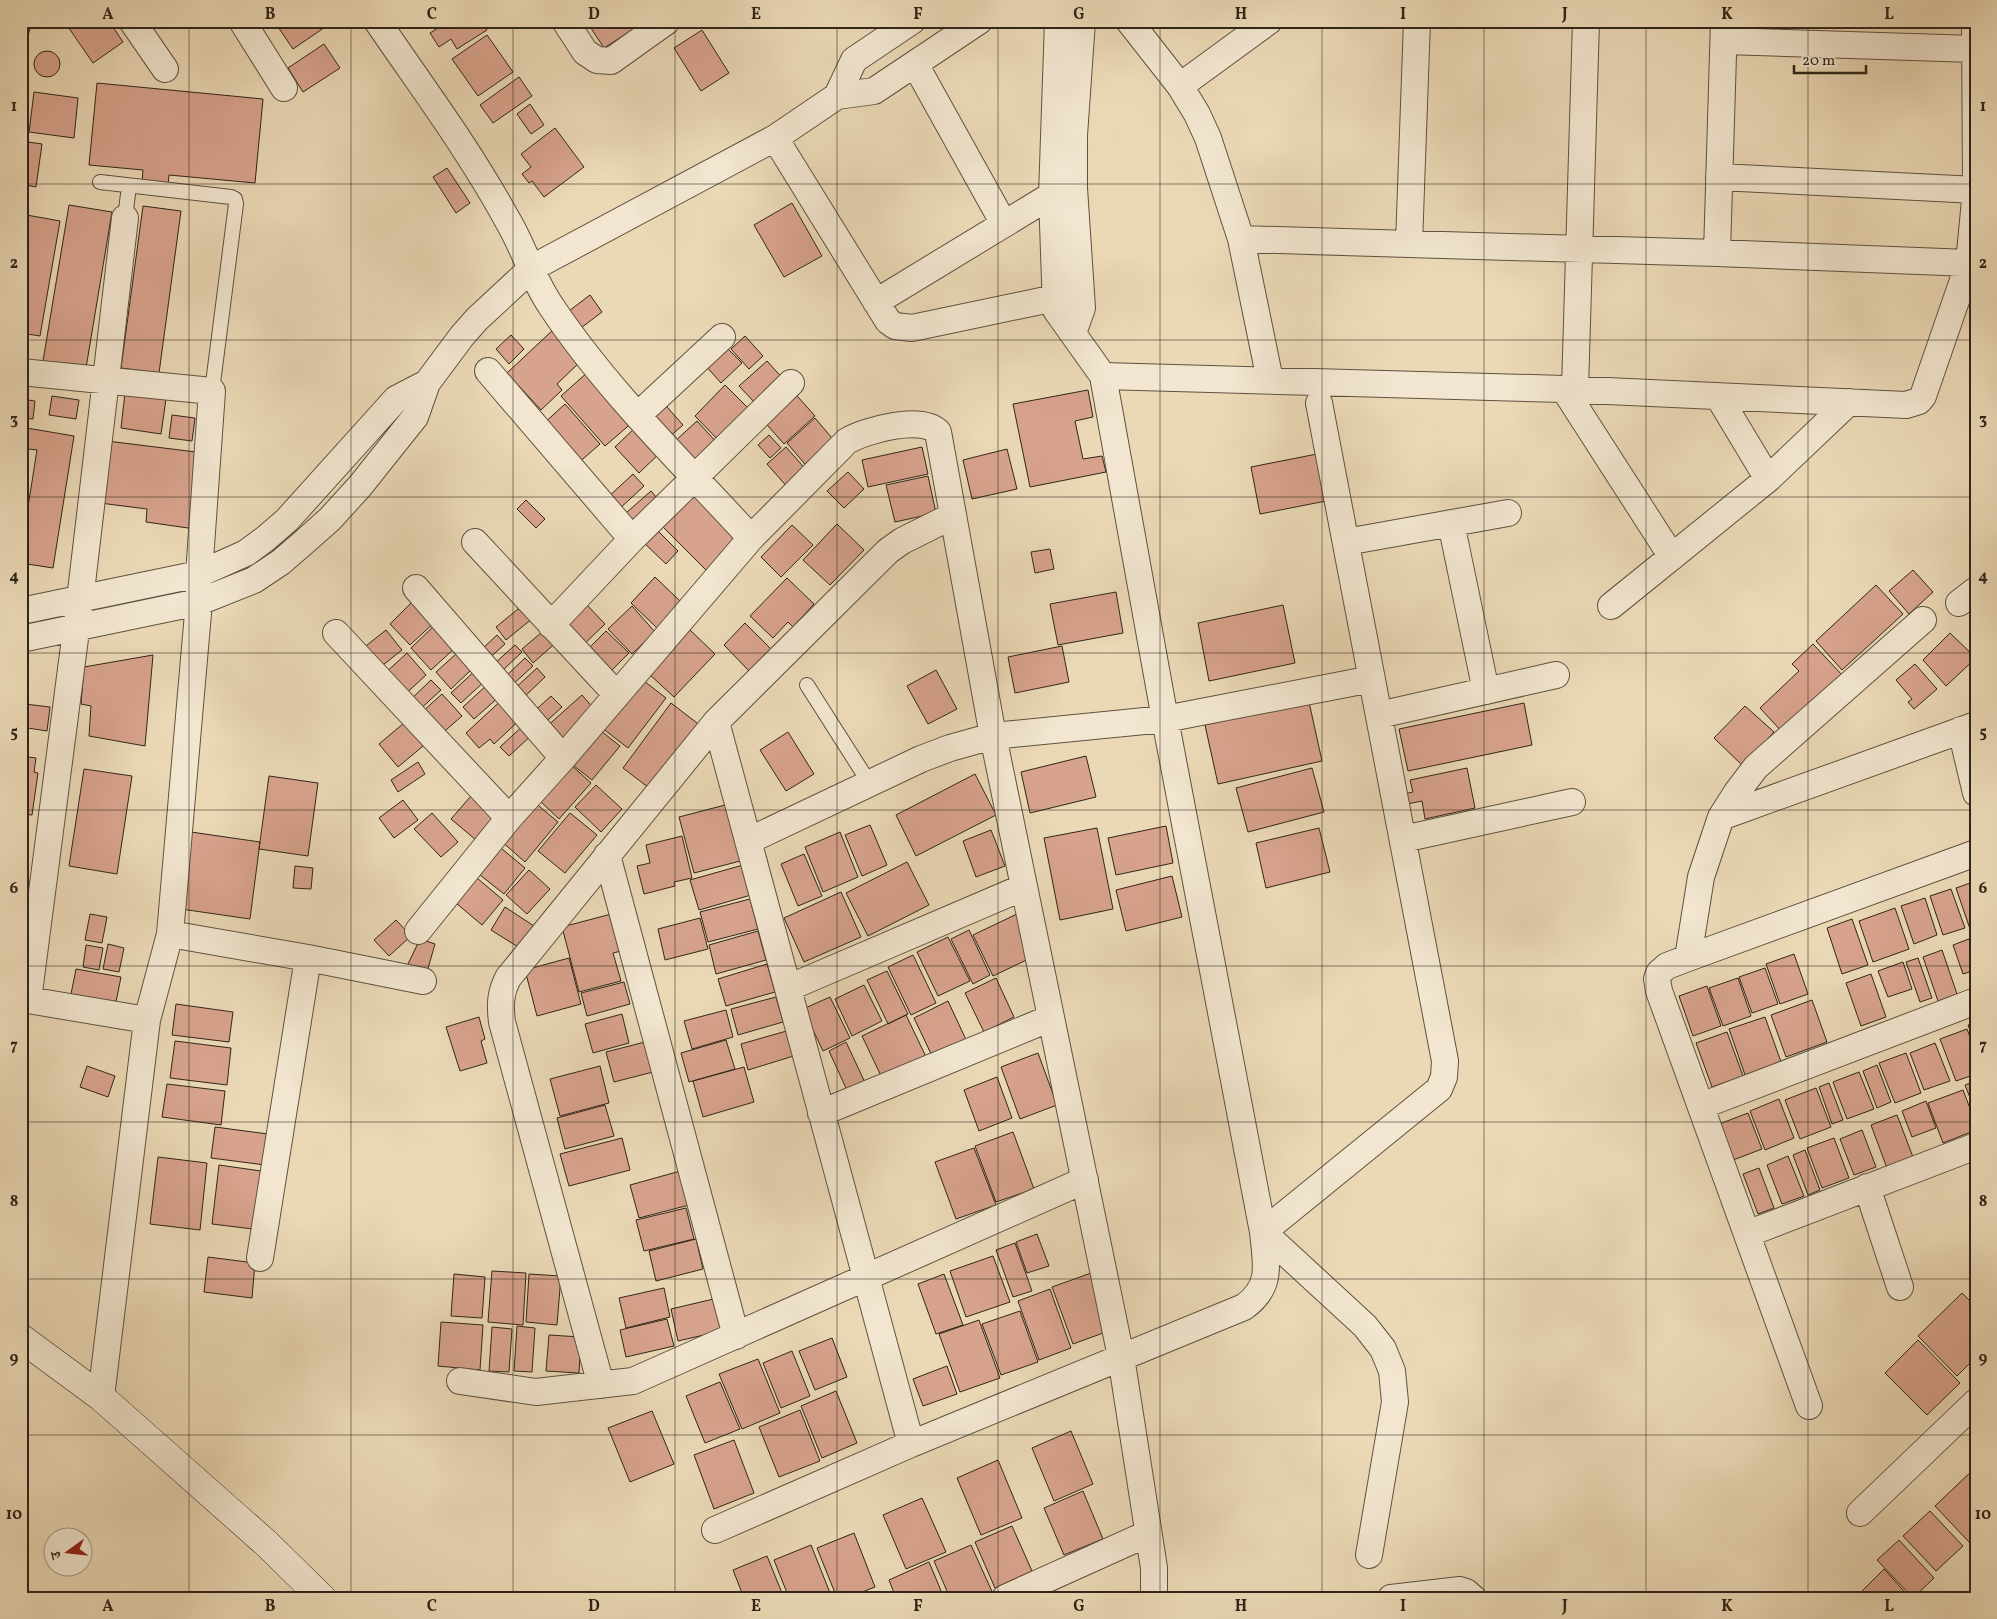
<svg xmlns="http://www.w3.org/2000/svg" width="1997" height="1619" font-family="Vollkorn,'Noto Serif Devanagari',serif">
	<rect width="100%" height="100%" fill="#ebd9b6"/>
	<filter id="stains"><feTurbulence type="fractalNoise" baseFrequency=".004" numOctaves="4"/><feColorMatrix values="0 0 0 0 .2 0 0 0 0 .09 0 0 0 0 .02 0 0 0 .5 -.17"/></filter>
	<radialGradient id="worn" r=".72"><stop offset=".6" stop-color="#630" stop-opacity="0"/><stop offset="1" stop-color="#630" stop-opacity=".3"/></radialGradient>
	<!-- building -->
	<path fill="#d8a38d" stroke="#2f2519" d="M21 21H31L32 24 28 35 21 39Z
		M64 21H109L123 42 93 63Z
		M274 21H334L293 49Z
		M449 21H482L487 30 457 49 451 39 439 47 430 33Z
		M589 21H646L604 48 587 22Z
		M702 30 729 73 701 91 674 48Z
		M487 35 513 72 478 96 452 59Z
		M324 44 340 68 303 92 288 68Z
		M34 64a13 13 0 1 1 26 0a13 13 0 1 1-26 0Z
		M519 77 532 96 493 123 480 105Z
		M97 83 263 99 255 183 169 175 168 185 142 183 143 170 89 165Z
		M34 92 78 98 74 138 29 132Z
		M530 104 544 125 531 134 517 114Z
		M555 128 584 167 544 197 532 181 529 183 522 174 531 167 521 154Z
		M21 141 42 144 36 187 21 184Z
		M447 168 470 203 456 213 433 177Z
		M792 203 822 256 784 277 754 225Z
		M69 205 112 212 85 374 42 367Z
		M143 206 181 211 159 373 121 368Z
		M21 214 60 221 40 336 21 333Z
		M590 295 602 312 577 331 565 314Z
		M554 329 582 360 557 384 562 390 541 410 507 373Z
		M511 335 524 349 509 364 496 349Z
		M745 336 763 356 749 369 731 349Z
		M725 346 742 363 721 383 705 365Z
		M767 361 785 381 758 406 739 386Z
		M589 371 634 421 605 446 561 396Z
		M725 385 752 412 721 443 695 416Z
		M790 388 815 416 784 444 760 417Z
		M1088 390 1093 417 1075 421 1083 459 1102 456 1106 472 1030 487 1013 404Z
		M125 393 166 399 161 434 121 428Z
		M52 396 79 400 76 419 49 415Z
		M21 399 35 401 33 419 21 418Z
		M660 399 683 425 669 437 646 411Z
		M565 404 600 444 576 465 541 426Z
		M172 415 195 418 192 441 169 438Z
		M815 418 837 444 809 469 787 443Z
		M697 421 720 446 697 467 674 442Z
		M638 425 662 451 639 473 615 447Z
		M21 427 74 436 53 568 21 563V551L37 450 21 448Z
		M769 435 781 448 770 458 758 445Z
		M107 441 204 453 195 529 146 522 147 509 100 503Z
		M786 447 808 472 789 489 767 464Z
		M922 447 928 474 868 487 862 460Z
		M1007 449 1017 489 972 499 963 460Z
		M1317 454 1326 501 1260 514 1251 467Z
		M848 472 864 489 844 508 827 491Z
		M633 474 644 486 616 512 605 500Z
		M928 476 936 513 895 522 886 485Z
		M689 488 741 540 709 573 657 521Z
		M651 491 662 504 637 526 626 513Z
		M526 500 545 519 536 528 517 509Z
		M837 524 864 550 830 585 803 560Z
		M792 525 813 545 781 577 761 557Z
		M653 526 678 551 666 564 640 539Z
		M1050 549 1054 569 1035 573 1031 552Z
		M1913 570 1933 592 1909 614 1889 591Z
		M655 577 681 602 657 628 631 603Z
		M787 578 814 604 793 627 788 622 773 638 750 616Z
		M1876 585 1903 614 1842 670 1816 641Z
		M1116 592 1123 633 1058 645 1050 604Z
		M415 599 436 621 410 645 390 624Z
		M585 603 605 624 580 648 560 627Z
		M523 605 533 618 506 640 496 627Z
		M1283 605 1295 663 1209 681 1198 623Z
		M632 606 655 632 632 654 608 629Z
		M745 623 771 649 749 671 724 645Z
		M435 625 456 647 431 670 411 648Z
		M548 627 559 640 533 663 522 649Z
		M386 630 402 650 378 669 362 649Z
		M690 630 715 654 674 697 648 673Z
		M606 631 629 653 608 674 586 651Z
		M1950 633 1976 658 1946 686 1923 660Z
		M497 635 505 644 486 661 479 652Z
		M1813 644 1843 676 1783 733 1760 708 1799 671 1792 664Z
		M515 645 522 652 501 672 494 664Z
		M1062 646 1069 682 1015 693 1008 657Z
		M407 653 426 675 400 699 381 677Z
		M456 654 471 670 451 689 436 672Z
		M153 655 145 746 89 736 91 706 81 704 84 667Z
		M525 658 533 666 511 686 504 678Z
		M1915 664 1937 689 1914 709 1908 702 1912 699 1896 680Z
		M537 668 545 677 520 701 511 692Z
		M477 669 486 680 461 703 451 693Z
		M936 670 957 709 928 724 907 686Z
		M640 678 666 698 628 748 601 727Z
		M431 680 441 690 417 712 408 702Z
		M488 684 500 696 474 719 463 707Z
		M442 694 462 716 439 736 420 714Z
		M582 695 595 710 557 744 544 729Z
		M551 696 562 707 539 728 529 716Z
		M505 697 523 717 494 744 490 739 479 748 466 733Z
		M1309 702 1322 761 1218 784 1205 725Z
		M671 703 701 726 653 791 623 768Z
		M1524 703 1532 745 1408 771 1399 729Z
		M25 704 50 707 47 731 21 727Z
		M1745 706 1774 732 1743 766 1714 738Z
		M410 718 429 741 398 767 379 744Z
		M525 724 534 733 509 756 500 747Z
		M596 727 620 746 592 780 569 762Z
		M788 732 814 774 786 791 760 750Z
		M21 756 36 758 34 772 38 773 32 815 21 814Z
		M1086 756 1096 797 1030 813 1021 772Z
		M418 762 425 774 398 792 391 780Z
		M570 764 591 783 559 819 538 799Z
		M1312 768 1324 812 1248 832 1236 788Z
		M1467 768 1475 808 1425 819 1422 801 1407 804 1404 794 1413 792 1410 780Z
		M84 769 132 776 117 874 69 866Z
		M975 774 996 815 916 856 896 815Z
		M269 776 318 783 308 856 259 849Z
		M596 785 622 809 601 832 575 807Z
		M471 796 496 818 476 840 451 819Z
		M403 800 418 820 394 838 379 818Z
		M533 801 558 822 525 862 500 840Z
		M729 804 744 860 694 873 679 817Z
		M432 813 458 842 441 857 414 829Z
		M570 813 597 835 565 873 538 851Z
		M870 825 887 865 862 876 845 835Z
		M1166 826 1173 863 1116 875 1108 838Z
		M1097 828 1113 909 1060 920 1044 838Z
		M1319 828 1330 872 1266 888 1256 843Z
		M991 830 1005 866 976 877 963 841Z
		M191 832 260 842 250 919 181 909Z
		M840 832 858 877 823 892 805 847Z
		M682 836 692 878 674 882 675 886 644 894 637 866 650 863 646 845Z
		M496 844 525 868 504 894 475 871Z
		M804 854 822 896 798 906 781 864Z
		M907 862 929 905 868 936 846 893Z
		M743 865 751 895 699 910 690 880Z
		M295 866 313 868 311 889 293 888Z
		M529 870 550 889 527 914 506 895Z
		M1172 876 1182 917 1126 931 1116 890Z
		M477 878 503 900 482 925 456 903Z
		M1976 881V926L1970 929 1956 888Z
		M1951 889 1965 928 1943 935 1930 896Z
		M841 892 861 937 804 962 784 918Z
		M1925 898 1937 935 1914 944 1901 906Z
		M750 899 758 929 708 942 700 912Z
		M505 907 537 928 523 950 491 930Z
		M1895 908 1909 949 1873 962 1859 921Z
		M619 912 629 949 613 953 621 981 579 992 562 927Z
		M90 914 107 917 102 943 85 940Z
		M1017 914 1037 955 993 976 973 935Z
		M700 918 708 949 665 960 658 929Z
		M1852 919 1868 965 1842 974 1827 928Z
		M396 920 411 936 389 956 374 940Z
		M969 930 990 975 973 984 951 939Z
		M758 931 766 960 716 974 709 945Z
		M948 937 970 981 938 996 917 952Z
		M420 939 435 944 427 972 407 966Z
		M1969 939 1976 960V970L1963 974 1953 945Z
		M108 944 124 948 119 972 103 969Z
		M86 945 103 948 99 970 83 967Z
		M1942 950 1957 994 1938 1001 1923 957Z
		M1794 954 1808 994 1780 1004 1766 964Z
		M913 955 936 1003 911 1015 888 967Z
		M569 958 581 1004 537 1016 525 970Z
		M1918 958 1932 998 1920 1002 1906 962Z
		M1903 962 1912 989 1888 997 1878 971Z
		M767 964 775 992 726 1006 718 979Z
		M1765 968 1778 1004 1752 1013 1739 977Z
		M76 969 121 977 116 1002 71 994Z
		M887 971 908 1014 888 1024 867 980Z
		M1871 974 1886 1017 1861 1026 1846 983Z
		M996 978 1014 1017 984 1032 965 993Z
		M1738 978 1751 1016 1723 1026 1709 988Z
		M624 982 630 1004 587 1016 581 993Z
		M864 985 882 1021 852 1036 835 999Z
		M1707 986 1721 1026 1693 1036 1679 996Z
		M776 997 783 1022 738 1035 731 1009Z
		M830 997 850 1038 823 1051 803 1009Z
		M1812 1000 1827 1042 1786 1057 1771 1015Z
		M948 1001 968 1044 934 1060 914 1018Z
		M176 1004 233 1012 229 1042 172 1035Z
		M726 1010 733 1037 692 1049 684 1021Z
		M622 1014 629 1043 593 1053 585 1024Z
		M906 1015 928 1061 884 1082 862 1036Z
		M479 1017 485 1039 481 1041 487 1063 460 1071 446 1027Z
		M1765 1017 1781 1062 1745 1075 1729 1029Z
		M1976 1022V1046L1968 1025Z
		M1967 1029 1976 1053V1074L1956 1081 1940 1039Z
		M790 1030 797 1055 748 1070 741 1044Z
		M1727 1032 1743 1076 1712 1087 1696 1043Z
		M726 1040 735 1069 689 1082 681 1053Z
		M175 1041 231 1048 227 1085 170 1078Z
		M645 1042 653 1072 614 1082 606 1052Z
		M846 1042 869 1091 851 1099 829 1051Z
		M1935 1043 1950 1081 1924 1090 1910 1053Z
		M1038 1053 1057 1105 1020 1119 1001 1067Z
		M1906 1053 1921 1093 1895 1103 1879 1063Z
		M1877 1065 1891 1102 1877 1108 1863 1071Z
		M87 1066 115 1076 108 1097 80 1087Z
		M600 1066 609 1103 560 1116 550 1079Z
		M744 1067 754 1102 703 1117 693 1081Z
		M1859 1072 1874 1109 1847 1119 1833 1082Z
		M997 1077 1012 1118 979 1131 964 1090Z
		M1976 1081V1113L1965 1085Z
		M1829 1083 1843 1120 1832 1124 1819 1087Z
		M167 1084 225 1091 221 1125 162 1117Z
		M1816 1088 1831 1127 1800 1139 1785 1100Z
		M1963 1090 1976 1124V1130L1943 1143 1928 1103Z
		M1779 1099 1794 1138 1765 1150 1750 1111Z
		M1926 1101 1936 1128 1912 1137 1902 1111Z
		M605 1105 614 1136 565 1149 557 1118Z
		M1748 1113 1762 1149 1728 1162 1714 1126Z
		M1897 1115 1913 1157 1887 1168 1871 1125Z
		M215 1127 268 1134 265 1165 211 1158Z
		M1862 1130 1876 1167 1854 1175 1840 1139Z
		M1013 1132 1034 1189 996 1202 975 1146Z
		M622 1138 630 1170 569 1186 560 1154Z
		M1834 1138 1849 1178 1822 1188 1807 1148Z
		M974 1148 996 1205 956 1219 935 1162Z
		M1805 1150 1820 1190 1808 1195 1793 1155Z
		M1788 1156 1804 1196 1782 1204 1767 1165Z
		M158 1157 207 1163 200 1230 150 1224Z
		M219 1165 268 1172 261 1230 212 1224Z
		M1759 1168 1774 1208 1758 1214 1743 1174Z
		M684 1170 693 1204 639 1218 630 1185Z
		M686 1208 694 1239 644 1251 636 1220Z
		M1037 1234 1049 1266 1027 1273 1016 1242Z
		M696 1239 703 1269 656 1281 649 1251Z
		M1015 1243 1032 1291 1013 1297 996 1250Z
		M993 1256 1010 1302 966 1317 950 1271Z
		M208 1257 255 1263 252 1298 204 1292Z
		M492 1271 526 1273 523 1325 488 1322Z
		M1094 1272 1114 1329 1073 1344 1052 1287Z
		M454 1274 485 1277 482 1318 451 1316Z
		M529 1274 561 1276 557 1325 526 1322Z
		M944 1274 963 1325 936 1334 918 1284Z
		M664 1288 670 1317 626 1328 619 1298Z
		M1050 1289 1071 1348 1039 1360 1018 1301Z
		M1962 1293 1976 1307V1357L1957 1376 1918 1336Z
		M722 1297 730 1329 678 1341 671 1309Z
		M1020 1311 1038 1362 1001 1375 982 1324Z
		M667 1319 674 1346 626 1357 620 1330Z
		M979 1320 1000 1378 960 1392 939 1334Z
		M441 1322 483 1325 480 1370 438 1366Z
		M517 1326 535 1328 532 1372 514 1371Z
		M492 1327 512 1329 509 1372 489 1371Z
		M549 1335 581 1337 579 1373 546 1371Z
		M832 1338 847 1377 815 1390 799 1351Z
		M1918 1340 1960 1383 1927 1415 1885 1373Z
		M792 1351 810 1396 781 1408 763 1363Z
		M758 1359 780 1413 742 1429 719 1374Z
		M947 1366 957 1394 923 1406 913 1379Z
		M720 1382 740 1429 705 1443 686 1396Z
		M836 1391 857 1443 822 1458 801 1406Z
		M800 1410 820 1461 779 1477 759 1427Z
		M652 1411 674 1464 630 1482 608 1428Z
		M1071 1431 1093 1484 1054 1501 1032 1448Z
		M734 1440 754 1493 714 1509 694 1455Z
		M998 1460 1022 1518 981 1535 957 1478Z
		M1976 1467V1536L1969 1542 1935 1506Z
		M1083 1491 1103 1539 1064 1555 1044 1508Z
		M922 1498 946 1552 906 1569 883 1515Z
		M1930 1511 1963 1546 1936 1571 1903 1536Z
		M1012 1526 1032 1571 995 1588 975 1542Z
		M854 1533 875 1587 847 1598H837L817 1548Z
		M1899 1540 1934 1578 1913 1598 1877 1560Z
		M811 1545 832 1598H789L774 1560Z
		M971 1545 994 1596 990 1598H950L934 1561Z
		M767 1556 784 1598H744L733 1570Z
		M929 1562 944 1598H896L889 1580Z
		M1884 1569 1910 1598H1865L1862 1591Z"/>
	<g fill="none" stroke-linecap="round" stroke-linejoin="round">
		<defs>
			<path id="lane" d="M100 182 231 197 235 199 236 204 212 391
				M125 218 129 186
				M807 685 870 784"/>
			<path id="street" d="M132 21 165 69
				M242 21 284 88
				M377 21C422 87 470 151 508 221 524 248 533 280 551 306 606 389 683 464 751 538
				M565 21 585 52 597 60 611 61 667 21
				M1129 21 1180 86 1197 114 1208 138 1241 239 1270 380
				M1975 21 1976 187
				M1724 41 1975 49
				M915 64 1004 224
				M1180 86 1269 21
				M837 96 854 60 912 21
				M775 138 888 321 895 326 912 328 1055 298
				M1719 177 1976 190
				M125 218 80 600 28 1000 147 1020
				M1241 239 1717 253 1969 263
				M1409 244 1417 21
				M1717 253 1724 21
				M876 302 1052 195
				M1073 333 1082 308 1074 188V135L1082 21
				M488 371 632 539
				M21 372 212 391 199 574V602L170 934 147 1020 101 1397
				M1103 376 1564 389 1906 405 1919 401 1923 396 1969 263 1976 190
				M1564 389 1672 557
				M1575 389 1586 21
				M1718 396 1768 479
				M1319 403 1445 1061 1444 1077 1439 1089 1263 1232 1365 1326 1383 1349 1392 1371 1395 1402 1369 1555
				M638 415 722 337
				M1451 523 1486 691
				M475 542 616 694
				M1346 542 1508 513
				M416 588 563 758
				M1959 603 1976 590
				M1611 606 1768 479 1849 402
				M21 611 199 574 246 553 265 539 287 520 396 399 427 383
				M551 625 632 539 791 383
				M336 633 509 818
				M21 639 199 602 254 580 281 562 303 543 330 519 360 486 415 417 427 383 462 336 477 319 532 268 775 138 837 96 874 91 979 21
				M1379 715 1556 675
				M716 722 911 1444
				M1961 730 1976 793
				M1721 817 1976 725
				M1403 839 1572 802
				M748 841 921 759 950 748 993 736 1165 719 1372 679
				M607 855 736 1336
				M418 931 509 818 563 758 751 538 847 441C866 430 921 415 938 432L993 736 1121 1357 1154 1568V1598
				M170 934 308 958 260 1258
				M308 958 423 981
				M1688 958 1701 877 1721 817 1737 792 1756 767 1923 620
				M788 988 1024 887
				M1701 1106 1976 1001
				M821 1113 1051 1018
				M1867 1187 1900 1287
				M1747 1234 1976 1146
				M460 1381 536 1392 633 1381 1085 1180
				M601 1385 502 1022C500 1006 500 993 508 978L716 722 888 551 902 541 952 516
				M1809 1406 1659 991 1657 979 1659 973 1667 966 1688 958 1976 853
				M1860 1513 1976 1402
				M715 1530 911 1444 1244 1307C1273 1286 1266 1264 1263 1232L1165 719 1103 376 1056 310 1052 195 1058 21
				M1005 1598 1147 1534
				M1391 1598 1460 1590 1466 1592 1473 1598"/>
			<path id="secondary" d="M21 1338 101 1397 267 1544 322 1598"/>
		</defs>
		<!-- lane casing -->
		<use href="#lane" stroke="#5e5240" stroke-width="16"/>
		<!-- street casing -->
		<use href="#street" stroke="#5e5240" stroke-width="28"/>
		<!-- secondary casing -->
		<use href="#secondary" stroke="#2f2519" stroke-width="29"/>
		<!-- lane -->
		<use href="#lane" stroke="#f2e6d0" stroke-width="14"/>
		<!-- street -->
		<use href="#street" stroke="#f2e6d0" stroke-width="26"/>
		<!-- secondary -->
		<use href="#secondary" stroke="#f2e6d0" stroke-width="28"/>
	</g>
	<!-- grid -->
	<path fill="none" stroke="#2f2519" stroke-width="1" stroke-opacity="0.55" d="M189 21V1598M351 21V1598M513 21V1598M675 21V1598M837 21V1598M998 21V1598M1160 21V1598M1322 21V1598M1484 21V1598M1646 21V1598M1808 21V1598M21 184H1976M21 340H1976M21 497H1976M21 653H1976M21 810H1976M21 966H1976M21 1122H1976M21 1279H1976M21 1435H1976"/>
	<!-- margin -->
	<rect width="1997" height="1619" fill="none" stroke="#ebd9b6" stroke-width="55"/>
	<!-- north arrow -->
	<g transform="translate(68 1552) rotate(255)"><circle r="24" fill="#f2e6d0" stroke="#a49987"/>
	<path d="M0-4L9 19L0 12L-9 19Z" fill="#8f2418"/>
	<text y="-8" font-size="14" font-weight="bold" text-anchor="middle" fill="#2f2519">उ</text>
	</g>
	<!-- scale -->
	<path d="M1794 65v8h72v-8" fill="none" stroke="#2f2519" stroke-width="2.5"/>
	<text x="1802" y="65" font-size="15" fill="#2f2519" stroke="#f2e6d0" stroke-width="4" paint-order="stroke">20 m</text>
	<rect x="28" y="28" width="1942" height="1564" fill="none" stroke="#2f2519" stroke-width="2"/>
	<g font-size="16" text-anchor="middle" font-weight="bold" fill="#2f2519">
		<text x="108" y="19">A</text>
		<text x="270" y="19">B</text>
		<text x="432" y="19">C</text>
		<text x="594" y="19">D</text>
		<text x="756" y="19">E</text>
		<text x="918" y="19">F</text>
		<text x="1079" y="19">G</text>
		<text x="1241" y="19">H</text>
		<text x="1403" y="19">I</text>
		<text x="1565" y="19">J</text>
		<text x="1727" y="19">K</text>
		<text x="1889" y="19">L</text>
		<text x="14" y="111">1</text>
		<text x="1983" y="111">1</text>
		<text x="14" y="268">2</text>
		<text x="1983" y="268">2</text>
		<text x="14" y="424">3</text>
		<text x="1983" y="424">3</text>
		<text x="14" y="581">4</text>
		<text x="1983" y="581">4</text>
		<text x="14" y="737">5</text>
		<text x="1983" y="737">5</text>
		<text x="14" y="893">6</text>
		<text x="1983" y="893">6</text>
		<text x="14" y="1050">7</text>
		<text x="1983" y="1050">7</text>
		<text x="14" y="1206">8</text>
		<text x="1983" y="1206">8</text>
		<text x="14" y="1363">9</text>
		<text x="1983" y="1363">9</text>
		<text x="14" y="1519">10</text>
		<text x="1983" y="1519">10</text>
		<text x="108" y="1611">A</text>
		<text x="270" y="1611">B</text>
		<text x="432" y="1611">C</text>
		<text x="594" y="1611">D</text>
		<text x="756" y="1611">E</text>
		<text x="918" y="1611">F</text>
		<text x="1079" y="1611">G</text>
		<text x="1241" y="1611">H</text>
		<text x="1403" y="1611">I</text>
		<text x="1565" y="1611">J</text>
		<text x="1727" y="1611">K</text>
		<text x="1889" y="1611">L</text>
	</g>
	<rect width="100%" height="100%" filter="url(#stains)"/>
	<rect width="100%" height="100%" fill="url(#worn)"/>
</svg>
